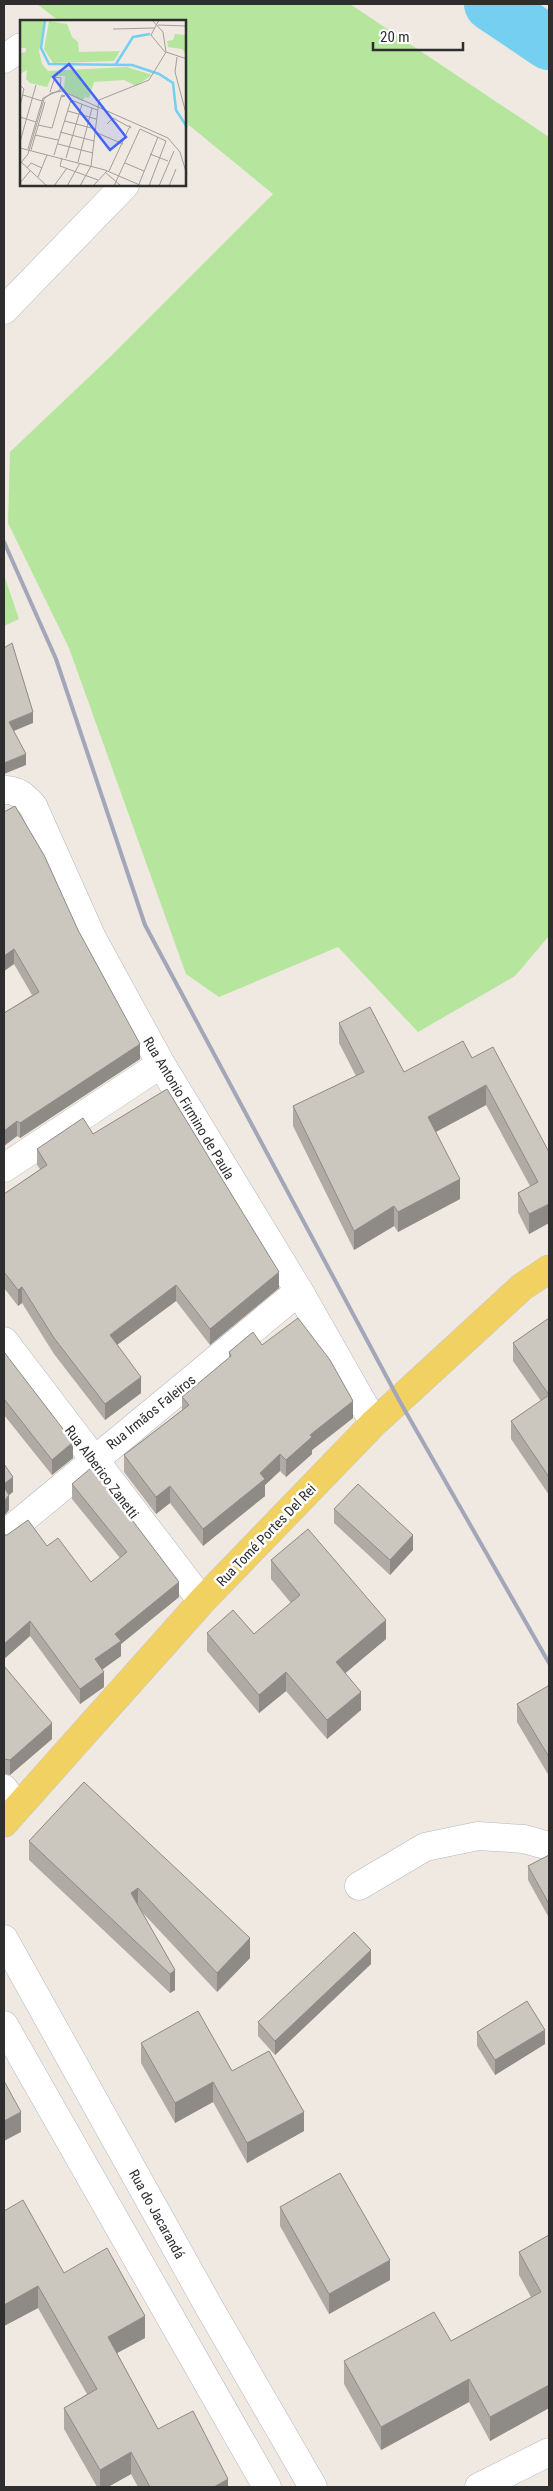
<svg xmlns="http://www.w3.org/2000/svg" width="553" height="2491" font-family="'Roboto Condensed',sans-serif">
	<rect width="100%" height="100%" fill="#efe9e1"/>
	<!-- green -->
	<path fill="#b6e59e" d="M37 4H350L549 137V936L515 976 418 1032 338 947 219 997 186 974 69 648 8 523 10 452 110 357 273 194 185 122V21H59Z
		M4 575 19 619 4 626Z"/>
	<g fill="none" stroke-linecap="round" stroke-linejoin="round">
		<!-- river -->
		<path stroke="#75cff0" stroke-width="54" d="M491 4 549 43"/>
		<defs>
			<path id="minor" d="M4 59 21 47
				M4 310 125 185
				M4 790C17 789 25 797 33 806L92 938 161 1064 299 1291 374 1423
				M4 1168 161 1064
				M4 1341 202 1601
				M4 1535 299 1291
				M4 1789 18 1807
				M359 1886 425 1847 478 1836 524 1839 549 1846
				M4 1939 209 2307 313 2487
				M4 2025 267 2487
				M479 2487 549 2452"/>
			<path id="major" d="M4 1823 202 1601 374 1423 522 1287 549 1269"/>
		</defs>
		<!-- minor casing -->
		<use href="#minor" stroke="#b4b7c1" stroke-width="29"/>
		<!-- major casing -->
		<use href="#major" stroke="#c9c9c9" stroke-width="29"/>
		<!-- minor -->
		<use href="#minor" stroke="#fff" stroke-width="28"/>
		<!-- major -->
		<use href="#major" stroke="#f2d163" stroke-width="28"/>
		<!-- rail -->
		<path stroke="#a3a6b8" stroke-width="4" d="M4 542 56 659 145 925 399 1400 549 1663"/>
	</g>
	<!-- wall -->
	<path fill="#afaba4" d="M4 812 78 930 140 1059 20 1138 17 1136 4 1146V1013L32 995 14 964 4 971Z
		M339 1023 404 1072 472 1058 549 1152V1223L529 1234 518 1212V1193L530 1186 486 1105 436 1132 460 1199 398 1232 394 1226 354 1250 293 1126V1106L356 1076 339 1043Z
		M93 1134 279 1288 210 1345 176 1301 117 1345 141 1393 105 1420 54 1354 22 1303 18 1306 4 1288V1194L40 1169 37 1165V1149Z
		M549 1318V1495L511 1439V1421L541 1401 513 1361V1343Z
		M262 1345 353 1418 312 1450V1454L286 1477 280 1471 265 1485V1496L203 1546 170 1503 156 1514 124 1472V1455L182 1410V1397L229 1358V1352Z
		M4 1352 73 1458 52 1475 4 1415Z
		M72 1484 179 1597 121 1644V1656L102 1669 104 1687 80 1704 30 1636 4 1659V1535L47 1546 91 1582 120 1558 72 1499Z
		M334 1509 413 1550 390 1575 334 1523Z
		M271 1560 386 1639 345 1673 361 1710 327 1739 286 1691 259 1713 207 1651V1633L254 1634 291 1603 271 1579Z
		M4 1666 52 1739 10 1775 4 1774Z
		M549 1688V1776L517 1722V1704Z
		M84 1782 250 1958 217 1992 141 1911 175 1970V1990L170 1993 29 1860V1841Z
		M549 1855V1918L528 1880V1866Z
		M371 1964 275 2055 258 2036V2022Z
		M477 2032 545 2044 495 2075 477 2046Z
		M141 2043 232 2071 304 2131 247 2163 213 2102 175 2123 141 2063Z
		M280 2207 390 2280 329 2314 280 2226Z
		M4 2211 64 2273 145 2338 117 2353 158 2429 228 2487H138L131 2474 108 2487H97L64 2429V2408L87 2394 38 2308 4 2326Z
		M549 2235V2408L490 2441 469 2402 381 2450 344 2384V2361L451 2341 531 2297 519 2275V2252Z"/>
	<!-- shaded-wall -->
	<path fill="#8e8b86" d="M33 712V723L9 733V722Z
		M26 754V765L4 774V763Z
		M14 949V964L4 971V956Z
		M140 1044V1059L20 1138V1123Z
		M486 1085V1105L428 1136V1117Z
		M17 1121V1136L4 1146V1131Z
		M460 1179V1199L398 1232V1212Z
		M549 1204V1223L529 1234V1214Z
		M394 1206V1226L354 1250V1231Z
		M279 1272V1288L210 1345V1329Z
		M176 1285V1301L110 1350V1335Z
		M22 1287V1303L18 1306V1290Z
		M141 1377V1393L105 1420V1404Z
		M353 1401V1418L312 1450V1454L286 1477V1460L310 1435Z
		M73 1442V1458L52 1475V1460Z
		M280 1454V1471L265 1485V1496L203 1546V1529Z
		M13 1477V1492L4 1499V1484Z
		M170 1486V1503L156 1514V1497Z
		M9 1495V1510L4 1516V1501Z
		M413 1535V1550L390 1575V1560Z
		M179 1582V1597L121 1644V1656L95 1675V1659L115 1634Z
		M386 1620V1639L336 1681V1662Z
		M30 1621V1636L4 1659V1644Z
		M104 1672V1687L80 1704V1689Z
		M286 1672V1691L259 1713V1695Z
		M361 1692V1710L327 1739V1720Z
		M52 1723V1739L10 1775V1760Z
		M138 1888V1907L131 1893Z
		M250 1938V1958L217 1992V1973Z
		M371 1950V1964L275 2055V2041Z
		M175 1970V1990L170 1993V1974Z
		M545 2030V2044L495 2075V2060Z
		M213 2082V2102L175 2123V2103Z
		M21 2112V2132L4 2141V2121Z
		M304 2112V2131L247 2163V2143Z
		M390 2260V2280L329 2314V2294Z
		M38 2286V2308L4 2326V2305Z
		M145 2316V2338L108 2358V2337Z
		M469 2379V2402L381 2450V2427Z
		M549 2385V2408L490 2441V2417Z
		M131 2452V2474L108 2487H100V2470Z
		M228 2479V2487H214Z"/>
	<!-- building -->
	<path fill="#cbc7bf" stroke="#8e8b86" d="M12 643 33 712 9 722 26 754 4 763V648Z
		M15 806 44 855 78 930 140 1044 20 1123 17 1121 4 1131V1013L39 992 14 949 4 956V812Z
		M370 1007 404 1072 463 1041 472 1058 493 1047 549 1152V1204L529 1214 518 1193 538 1182 486 1085 428 1117 460 1179 398 1212 394 1206 354 1231 293 1106 364 1072 339 1023Z
		M167 1089 279 1272 210 1329 176 1285 110 1335 141 1377 105 1404 54 1338 22 1287 18 1290 4 1272V1194L47 1165 37 1149 83 1118 93 1134Z
		M298 1318 330 1360 353 1401 310 1435 312 1437 286 1460 280 1454 260 1473 265 1479 203 1529 170 1486 156 1497 124 1455 189 1405 182 1397 231 1356 229 1352 253 1332 262 1345Z
		M549 1318V1477L511 1421 549 1395 513 1343Z
		M4 1352 73 1442 52 1460 4 1399Z
		M4 1464 13 1477 4 1484Z
		M92 1467 179 1582 115 1634 121 1641 95 1659 104 1672 80 1689 30 1621 4 1644V1535H7L28 1520 47 1546 58 1538 91 1582 127 1552 72 1484Z
		M358 1484 413 1535 390 1560 334 1509Z
		M4 1487 9 1495 4 1501Z
		M308 1529 386 1620 336 1662 361 1692 327 1720 286 1672 259 1695 207 1633 233 1610 254 1634 300 1595 271 1560Z
		M4 1666 52 1723 10 1760 4 1759Z
		M548 1686 549 1688V1757L517 1704Z
		M84 1782 250 1938 217 1973 138 1888 131 1893 175 1970 170 1974 29 1841Z
		M549 1855V1904L528 1866Z
		M354 1932 371 1950 275 2041 258 2022Z
		M527 2001 545 2030 495 2060 477 2032Z
		M198 2011 232 2071 269 2051 304 2112 247 2143 213 2082 175 2103 141 2043Z
		M4 2081 21 2112 4 2121Z
		M340 2173 390 2260 329 2294 280 2207Z
		M23 2200 64 2273 107 2248 145 2316 108 2337 158 2429 193 2411 228 2479 214 2487H150L131 2452 100 2470 64 2408 97 2389 38 2286 4 2305V2211Z
		M549 2235V2385L490 2417 469 2379 381 2427 344 2361 434 2312 451 2341 541 2292 519 2252Z"/>
	<g text-anchor="middle" stroke-width="5" stroke-linejoin="round" paint-order="stroke">
		<!-- street labels -->
		<g font-size="14" fill="#2e2e2e" stroke="#fff">
			<text transform="translate(189 1108) rotate(59)" y="5">Rua Antonio Firmino de Paula</text>
			<text transform="translate(151 1412) rotate(-39)" y="5">Rua Irmãos Faleiros</text>
			<text transform="translate(102 1472) rotate(53)" y="5">Rua Alberico Zanetti</text>
			<text transform="translate(266 1535) rotate(-46)" y="5">Rua Tomé Portes Del Rei</text>
			<text transform="translate(157 2214) rotate(61)" y="5">Rua do Jacarandá</text>
		</g>
	</g>
	<!-- overview -->
	<g transform="translate(20 20)">
		<rect width="166" height="166" fill="#efe9e1"/>
		<path d="M0 0H25L19 31 22 44 28 51 107 47 132 55 116 66 104 60 74 62 69 78 65 77 62 81 44 70 45 56H32L27 67 10 63 6 59 7 50 0 54V33L6 32V28H0ZM29 1 47 4 52 17 58 22 59 32 100 31 94 41 33 43 24 29ZM155 14 166 15 165 33 162 29 148 27 147 21 153 20Z" fill="#b6e59e"/>
		<path fill="none" stroke="#75cff0" stroke-width="2.5" d="M25 0 21 28 29 44 112 45 139 54 153 63 156 90 167 107M96 44 113 17 130 14"/>
		<path fill="none" stroke="#a29e99" stroke-width="1" d="M139 0 131 15 145 32M138 5 167 6M93 9 135 8M146 32 167 39M157 37 155 52 167 97M0 65 4 69 0 86M3 75 22 81M48 91 76 99M0 97 16 102M45 101 75 109M87 104 93 98 111 108 109 105M18 105 32 108 41 77 45 76 42 75 41 77M40 112 74 121M75 112 103 124M15 115 38 120M0 122 16 65M38 124 73 133M0 128 85 150 122 166M8 129 23 78 40 70 41 58 35 57 30 72M11 130 25 82M130 134 148 141M34 135 51 80 77 90M42 138 40 146 78 160M46 138 62 84M0 141 27 166M58 142 72 88M105 143 124 151M0 144 8 134 24 79 31 73 42 71 148 118 160 132 167 155M71 146 79 80 129 60 146 32 143 12 132 0M7 148 11 143 22 148M89 151 109 108M85 152 101 166M18 157 27 135M0 163 10 151M119 164 138 117M34 166 47 148M47 166 60 143M60 166 71 146M73 166 87 151M94 166 120 109 146 121 129 166M139 166 154 131M149 166 156 149"/>
		<path fill="#4264fb" fill-opacity="0.15" stroke="#4264fb" stroke-width="2.5" d="M49 44 106 117 90 130 33 57Z"/>
		<rect width="166" height="166" fill="none" stroke="#2e2e2e" stroke-width="2.5"/>
	</g>
	<!-- border -->
	<rect width="553" height="2491" fill="none" stroke="#2e2e2e" stroke-width="10"/>
	<!-- scale -->
	<path d="M373 42v8h90v-8" fill="none" stroke="#2e2e2e" stroke-width="2.5"/>
	<text x="380" y="42" font-size="15" fill="#2e2e2e" stroke="#ffffff" stroke-width="4" paint-order="stroke">20 m</text>
</svg>
